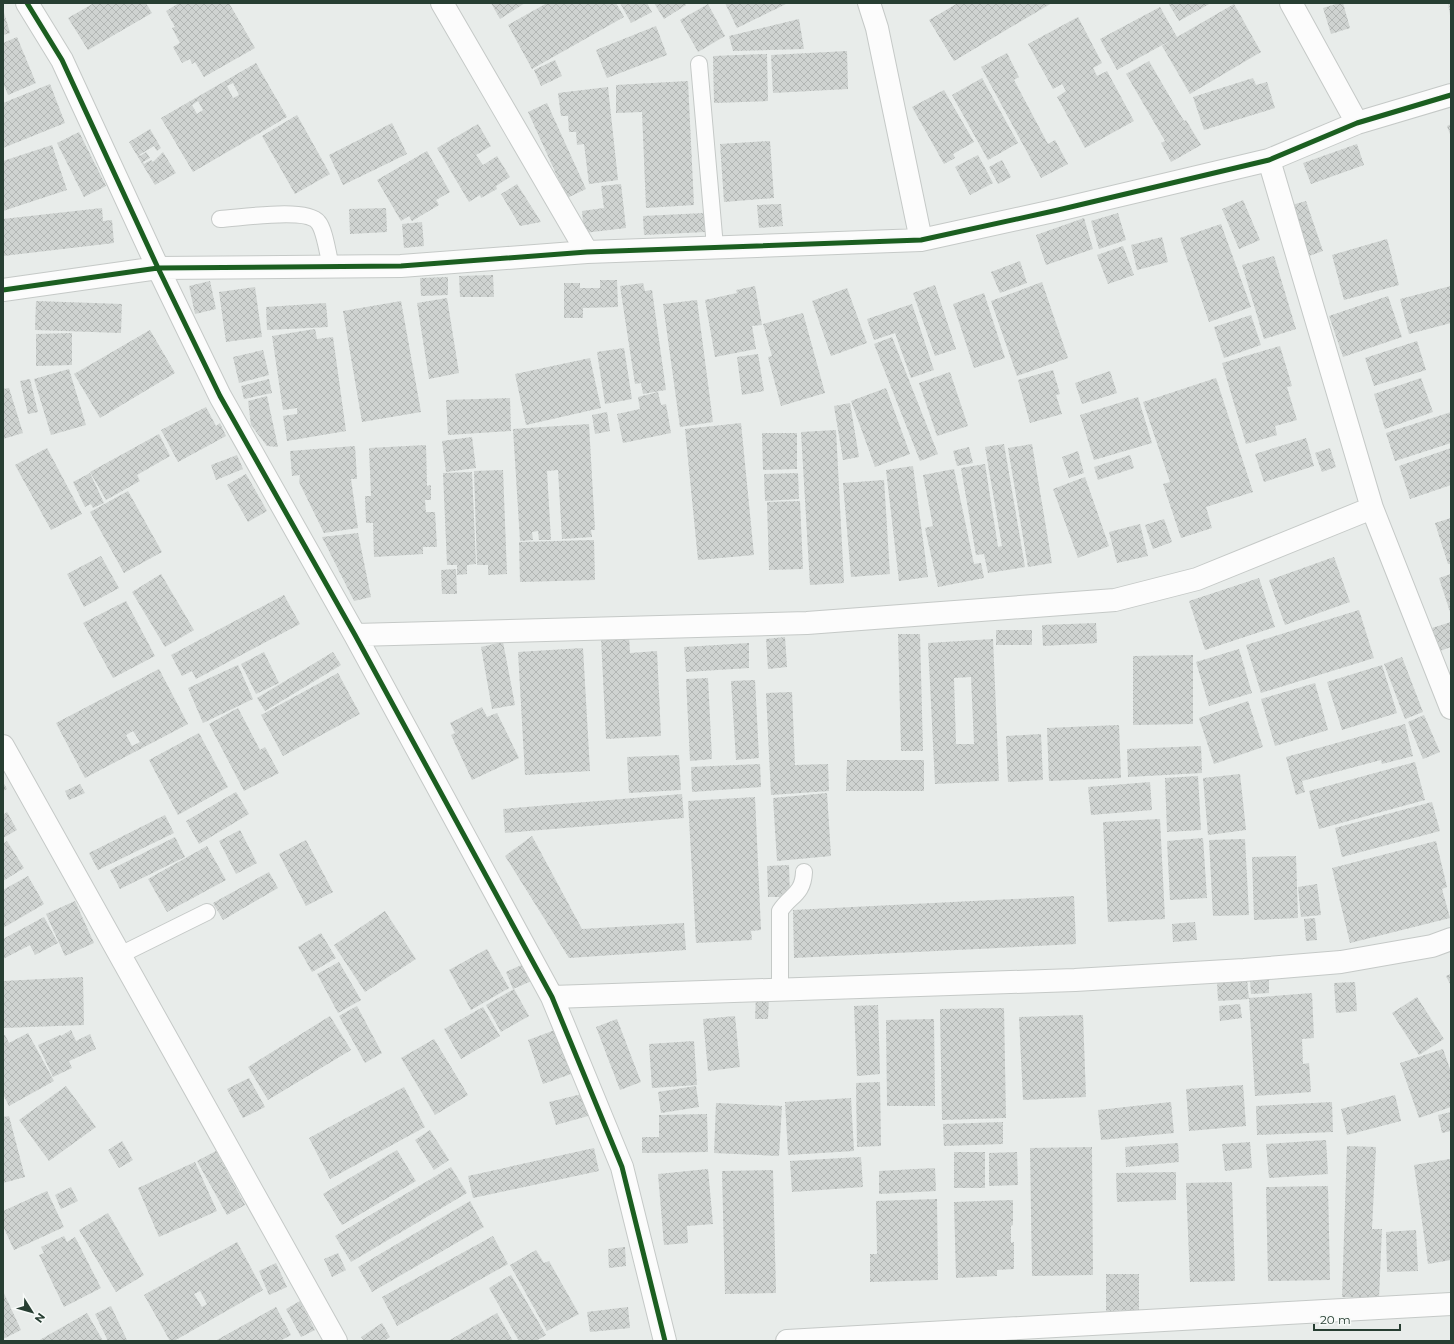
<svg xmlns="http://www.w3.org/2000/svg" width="1454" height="1344" font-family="Montserrat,sans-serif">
	<defs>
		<pattern id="building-cross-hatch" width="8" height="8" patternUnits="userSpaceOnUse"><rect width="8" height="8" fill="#cfd3d1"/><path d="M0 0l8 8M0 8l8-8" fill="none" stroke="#b2b6b4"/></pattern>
	</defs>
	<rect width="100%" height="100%" fill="#e8ecea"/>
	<!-- building -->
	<path fill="url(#building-cross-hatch)" fill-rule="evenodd" d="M94 3H146L152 13 88 50 68 18Z
		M179 3H229L255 48 204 77 195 62 192 64 190 59 182 63 173 47 180 43 172 28 175 27 166 11Z
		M491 3H525L500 19Z
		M547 3H616L624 17 532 69 508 25Z
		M620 3H647L652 12 631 23Z
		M654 3H685L686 5 664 19Z
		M725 3H788L737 28Z
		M958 3H1052L954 61 929 20Z
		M1168 3H1211L1179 21Z
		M1339 3H1343L1350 28 1331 34 1323 8Z
		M1448 3H1451V15H1450Z
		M708 4 725 36 698 52 680 20Z
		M1234 4 1261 52 1190 94 1162 46 1173 39 1117 70 1100 39 1160 7 1177 37Z
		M3 9 10 33 3 35Z
		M1078 17 1102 63 1093 68 1097 76 1107 71 1134 121 1085 148 1057 97 1066 91 1062 84 1053 89 1028 44Z
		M799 19 804 49 733 51 729 36Z
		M656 26 667 55 607 78 596 50Z
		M17 37 36 83 8 95 3 83V43Z
		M847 51 848 89 773 93 771 55Z
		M1007 53 1019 77 1014 80 1048 144 1055 140 1068 164 1041 178 981 67Z
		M767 54 768 101 714 103 713 56Z
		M555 60 562 76 541 86 534 70Z
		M1149 61 1184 121 1186 120 1201 145 1171 162 1161 143 1165 141 1126 74Z
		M256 63 287 117 193 172 161 118ZM233 83 239 95 233 98 227 86ZM198 101 203 110 197 114 192 105Z
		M982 78 1018 143 988 160 952 95Z
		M1253 78 1256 85 1267 82 1275 108 1204 130 1193 97Z
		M688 81 694 205 646 208 642 112 616 113V85Z
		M50 84 65 123 3 148V103Z
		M608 87 618 180 589 184 584 144 577 145 576 132H569L568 116H561L558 93Z
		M944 90 974 142 953 154 955 158 944 164 912 107Z
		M547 103 586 189 567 198 528 112Z
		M297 115 330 174 295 194 262 136Z
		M392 123 407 154 343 185 329 155Z
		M478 124 491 146 476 155 483 165 497 156 510 177 496 186 497 189 481 198 480 195 469 202 437 148Z
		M1451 124V137L1447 126Z
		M150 129 161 148 157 151 154 146 139 155 140 156 146 152 150 158 143 162 144 164 151 160 153 162 163 152 176 173 155 185 129 142Z
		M79 132 106 186 84 197 57 143Z
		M770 141 774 198 724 202 720 144Z
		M1357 144 1364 165 1311 184 1303 163Z
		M52 145 67 190 3 211V161Z
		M427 151 450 192 436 200 439 205 412 221 409 216 401 221 377 180Z
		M978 155 993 183 970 195 955 167Z
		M1002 160 1011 177 998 184 989 167Z
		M517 184 541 222 520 226 501 194Z
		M621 184 626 228 584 233 582 211 604 208 601 186Z
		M1243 200 1260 240 1239 249 1222 209Z
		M1306 201 1323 251 1309 256 1292 205Z
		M781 204 783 226 759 228 757 205Z
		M102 208 103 221 112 220 114 243 3 256V219Z
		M386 208 387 232 350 234 349 209Z
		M704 213 705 232 644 235 643 216Z
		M1118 213 1126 240 1099 249 1091 221Z
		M1084 218 1093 249 1046 265 1036 235Z
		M422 222 424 246 404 248 402 224Z
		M1221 224 1251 307 1209 322 1180 238Z
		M1162 237 1168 262 1137 270 1131 245Z
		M1387 239 1399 285 1344 300 1332 255Z
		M1123 246 1134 275 1108 284 1097 255Z
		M1274 256 1296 329 1264 339 1242 265Z
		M1020 261 1027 283 1000 293 991 272Z
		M493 275 494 297H460L459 276Z
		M448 277V295L421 296 420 278Z
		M600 280H617L618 307 583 308V318H564V283H580V288H600Z
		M210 281 216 309 195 314 189 286Z
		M1042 282 1068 358 1017 376 991 301Z
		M643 283 645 291 652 290 666 390 643 394 641 383 635 384 620 286Z
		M935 285 956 349 935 356 913 293Z
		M755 286 762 325 752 326 756 349 715 357 705 300 737 293 736 290Z
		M1451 286V323L1409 334 1400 299Z
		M255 287 262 337 226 342 219 292Z
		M847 288 867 343 831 356 812 301Z
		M984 293 1005 358 974 368 953 304Z
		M1388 296 1402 337 1343 357 1329 316Z
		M447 298 459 373 429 379 417 303Z
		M697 300 713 422 680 427 663 304Z
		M36 301 122 304 121 333 35 330Z
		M401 301 421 412 362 422 343 311Z
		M326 303 328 327 267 330 266 307Z
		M912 304 934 370 911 378 895 333 874 340 867 319Z
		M803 313 825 393 781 406 768 357 772 356 763 324Z
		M1251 315 1261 345 1224 358 1214 327Z
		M315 329 317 339 333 337 346 431 287 441 283 416 297 414V408L283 410 272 336Z
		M150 330 175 373 100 418 74 374Z
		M72 333V365L36 366V334Z
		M892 337 938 454 920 461 874 344Z
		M1417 341 1426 370 1374 386 1365 358Z
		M1280 346 1292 386 1287 387 1297 420 1275 426 1277 435 1246 444 1222 363Z
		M624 348 632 399 605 404 597 352Z
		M263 350 269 375 239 383 233 357Z
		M758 354 764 391 742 395 737 357Z
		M590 358 601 408 526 425 515 374Z
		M69 369 86 425 51 435 34 379Z
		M1053 370 1060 394 1056 395 1062 414 1030 423 1018 380Z
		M1110 371 1117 393 1082 404 1075 383Z
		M950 372 968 426 937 436 919 383Z
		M1216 378 1253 492 1206 507 1212 528 1181 538 1163 484 1170 482 1143 402Z
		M1421 378 1433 412 1385 429 1374 394Z
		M30 379 38 412 28 414 20 381Z
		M269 379 272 393 244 399 241 386Z
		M9 388 23 433 3 439V389Z
		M886 388 910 454 875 467 851 401Z
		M658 392 661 405 666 404 671 433 623 443 617 414 640 409 638 397Z
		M267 396 278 447 267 446 251 425 248 401Z
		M1138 397 1152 443 1094 460 1080 415Z
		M510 398 511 431 448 435 446 400Z
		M850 403 859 457 843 460 834 406Z
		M206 407 216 426 220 423 226 436 178 462 161 430Z
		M607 412 610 431 595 434 592 415Z
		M1451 412V443L1395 461 1386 433Z
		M741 423 754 555 698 560 685 429Z
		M589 424 595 530H591L592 537 562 539 558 470 547 471 551 540H539L538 531 532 532 533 540 520 541 513 429Z
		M836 430 844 583 810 585 801 432Z
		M762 433H797V469L763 470Z
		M159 434 170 456 137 475 140 481 106 500 90 472Z
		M472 437 476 468 446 472 442 441Z
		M1306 438 1314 466 1264 482 1255 454Z
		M1004 444 1025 567 988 573 984 554 976 555 961 468 985 464 998 547 1002 546 985 447Z
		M1032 444 1052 563 1028 567 1008 448Z
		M426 445 427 486 431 485V500H425L426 512H435L437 547H423V554L374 557 373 523H366L365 496H371L369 448Z
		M355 446 357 479H351L358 528 324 533 299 482 300 475 292 476 290 451Z
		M969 447 973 463 957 466 953 451Z
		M47 448 82 514 51 530 15 465Z
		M1330 448 1336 467 1322 472 1315 453Z
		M1451 448V485L1410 499 1399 466Z
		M1078 451 1084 473 1069 478 1062 457Z
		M237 455 243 469 216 480 211 465Z
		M1130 455 1134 468 1098 480 1094 467Z
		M913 466 928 577 899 581 886 470Z
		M954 469 974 564 981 563 984 578 938 587 925 528 933 526 923 475Z
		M503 470 507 574 488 575V565H477L474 471Z
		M472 472 476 564 467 565V574L457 575V565H447L443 473Z
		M90 473 104 503 93 508 91 504 85 507 73 482Z
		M798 473 799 499 765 501 764 474Z
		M246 474 267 511 248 522 227 485Z
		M1085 477 1109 546 1078 558 1053 489Z
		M884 480 890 574 851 577 843 483Z
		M128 491 162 552 124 573 90 512Z
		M800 501 803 569 769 570 767 502Z
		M1451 518V564H1448L1435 523Z
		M1164 519 1172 542 1153 549 1145 525Z
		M1140 524 1148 556 1117 563 1109 532Z
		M358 533 371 597 354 601 322 537Z
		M594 540 595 580 520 582 519 542Z
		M101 556 119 588 84 607 67 574Z
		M1334 557 1350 602 1285 625 1269 580Z
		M456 569 457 594H442L441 570Z
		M161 574 194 630 165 647 132 592Z
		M1451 574V615L1439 578Z
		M1259 578 1275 627 1205 650 1189 601Z
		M284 595 300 624 196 679 192 671 182 676 171 655Z
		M126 601 155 656 113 678 83 623Z
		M1359 610 1374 658 1261 693 1246 645Z
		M1451 622V647L1440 651 1432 628Z
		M1096 623 1097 643 1043 646 1042 625Z
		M996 630H1032V645H996Z
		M898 634H920L923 751H901Z
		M629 636 630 653 657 651 661 736 606 739 601 638Z
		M785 637 787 667 768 669 766 639Z
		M993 639 999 781 935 784 928 643ZM971 677 974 744H956L954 678Z
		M503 642 515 705 492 709 481 647Z
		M749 643V668L686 672 684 647Z
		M583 648 590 771 525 775 518 652Z
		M1239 649 1252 693 1209 706 1196 662Z
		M264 652 279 683 256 694 241 664Z
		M333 652 341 665 265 711 257 698Z
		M1193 655V724L1133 725V656Z
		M1402 657 1423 712 1405 719 1384 664Z
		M238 665 253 699 203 723 188 688Z
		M1382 665 1397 713 1342 730 1327 682Z
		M159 669 188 724 85 778 56 723ZM133 731 140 742 132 746 126 735Z
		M338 673 360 714 283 756 261 715Z
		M708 678 712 759 690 761 686 679Z
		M755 680 759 758 736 760 731 681Z
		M1315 683 1328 730 1275 746 1261 699Z
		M792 692 795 765 828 764 829 791 771 795 766 693Z
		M1248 701 1263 747 1214 764 1199 718Z
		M482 707 487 717 497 713 519 758 472 780 451 735 455 733 450 723Z
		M238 708 260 750 265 747 279 773 244 791 209 724Z
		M1424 715 1440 752 1423 759 1408 722Z
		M1405 724 1413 756 1382 764 1381 760 1302 781 1305 792 1296 795 1286 757Z
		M1119 725 1121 778 1049 781 1047 728Z
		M199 733 228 787 178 815 149 760Z
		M1041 734 1043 780 1008 782 1006 736Z
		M1201 746 1202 773 1128 777 1127 749Z
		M679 755 681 790 629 793 627 757Z
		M847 760H924V791H846Z
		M1415 762 1425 800 1319 829 1309 791Z
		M760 764 761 787 692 792 691 767Z
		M1240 774 1246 830 1208 835 1203 778Z
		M1198 776 1201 830 1167 832 1165 778Z
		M3 782 7 789 3 791Z
		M1150 782 1152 810 1091 815 1088 787Z
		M80 784 85 793 69 800 65 791Z
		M236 792 249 814 199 844 186 821Z
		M827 793 831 856 777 861 773 798Z
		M682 794 684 818 505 833 503 809Z
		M755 797 761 930 751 931 752 940 696 943 688 801Z
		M1432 802 1440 831 1342 857 1335 828Z
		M7 812 17 830 3 838V815Z
		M165 815 174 833 98 870 89 853Z
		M1160 819 1165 919 1108 922 1103 822Z
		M240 830 257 863 236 874 219 841Z
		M532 836 582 929 684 923 686 950 569 958 505 856Z
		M175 837 185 857 120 889 110 870Z
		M1203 838 1207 898 1170 900 1167 841Z
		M1245 839 1249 915 1213 916 1209 840Z
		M306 840 333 892 306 906 279 854Z
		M7 841 24 868 3 881V844Z
		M1436 841 1447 887 1442 889 1450 918 1350 943 1332 868Z
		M207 846 226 880 167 912 148 879Z
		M1296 856 1298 918 1254 920 1252 857Z
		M789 865 790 897H768L767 866Z
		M269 872 278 888 223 920 213 903Z
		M28 876 44 904 3 928V890Z
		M1317 884 1321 915 1301 917 1298 887Z
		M1074 896 1076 944 794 958 793 910Z
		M75 901 94 943 65 956 46 914Z
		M385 911 416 959 365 992 334 945Z
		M44 917 58 943 35 955 30 945 3 959V939Z
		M1315 918 1317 940 1306 941 1304 919Z
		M1195 922 1197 940 1173 942 1172 924Z
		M321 933 336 958 312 972 298 947Z
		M487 949 509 988 471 1010 449 970Z
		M339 962 361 1000 338 1013 317 974Z
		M526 963 534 980 513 989 506 972Z
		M1451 974V986L1446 976Z
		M83 977 84 1025 3 1028V981Z
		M1269 978V993L1251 994 1250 979Z
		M1247 979 1249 999 1218 1001 1217 982Z
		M1355 982 1357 1011 1336 1013 1334 983Z
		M514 989 529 1016 501 1032 486 1005Z
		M1312 993 1314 1038 1302 1039 1303 1064 1309 1063 1311 1092 1255 1096 1249 998Z
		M756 995 769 996 768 1019H755Z
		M1417 997 1444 1039 1419 1055 1392 1013Z
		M1240 1004 1242 1018 1220 1021 1219 1006Z
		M878 1005 880 1074 857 1076 854 1006Z
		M357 1006 382 1053 365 1063 339 1016Z
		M483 1007 500 1036 461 1059 444 1029Z
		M1004 1008 1006 1118 942 1120 940 1009Z
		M1083 1015 1086 1097 1023 1100 1019 1017Z
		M330 1016 351 1050 268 1100 248 1067Z
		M735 1016 740 1067 708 1071 703 1019Z
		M617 1019 641 1082 620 1090 596 1027Z
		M934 1019 935 1106H887L886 1020Z
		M71 1030 76 1041 90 1034 96 1049 69 1061 72 1068 53 1077 38 1045 60 1035 61 1036Z
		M555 1030 571 1074 543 1084 528 1040Z
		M28 1033 54 1081 9 1106 3 1094V1036L5 1035 9 1043Z
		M434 1039 468 1095 435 1115 401 1058Z
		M694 1041 697 1085 652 1088 649 1044Z
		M1443 1049 1451 1072V1107L1419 1118 1400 1063Z
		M249 1078 265 1107 243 1118 227 1089Z
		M880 1082 881 1146 857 1147 856 1083Z
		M1243 1085 1246 1126 1189 1131 1186 1089Z
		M66 1086 96 1127 49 1161 19 1120Z
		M696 1086 699 1107 661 1113 658 1092Z
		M404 1087 425 1127 330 1179 309 1138Z
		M582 1094 588 1116 556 1125 549 1102Z
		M1395 1095 1401 1121 1347 1135 1341 1109Z
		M851 1098 854 1151 788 1155 785 1102Z
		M1171 1102 1174 1133 1101 1140 1098 1110Z
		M1332 1102 1333 1132 1257 1135 1256 1106Z
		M716 1103 782 1106 779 1156 714 1153Z
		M1451 1112V1131L1442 1133 1438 1115Z
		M707 1114 708 1152 642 1153V1137H659V1115Z
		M9 1116 25 1177 3 1183V1117Z
		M1003 1122V1144L944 1146 943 1124Z
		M430 1130 449 1160 434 1170 415 1140Z
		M1326 1140 1328 1174 1269 1178 1266 1144Z
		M122 1141 133 1160 119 1168 108 1150Z
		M1250 1142 1252 1168 1225 1171 1222 1144Z
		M1178 1143 1179 1162 1126 1167 1125 1147Z
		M1347 1146 1376 1147 1372 1229H1382L1379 1298 1342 1297Z
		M1092 1147 1093 1275 1032 1276 1030 1148Z
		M594 1148 599 1171 473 1198 468 1176Z
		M397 1150 416 1181 342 1225 323 1194Z
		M216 1151 245 1205 227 1215 197 1161Z
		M954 1152H985V1188H954Z
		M1017 1152 1018 1185 989 1186V1153Z
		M861 1157 863 1187 792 1192 790 1161Z
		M1450 1159 1451 1260 1428 1264 1414 1165Z
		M195 1162 217 1211 159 1237 138 1188Z
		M451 1167 467 1193 351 1262 335 1236Z
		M935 1168 936 1191 879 1194V1171Z
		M708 1169 713 1224 687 1226 688 1243 664 1245 658 1174Z
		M773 1170 776 1293 725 1294 722 1171Z
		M1176 1172V1200L1117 1202 1116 1173Z
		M1232 1182 1235 1281 1190 1282 1186 1183Z
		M1328 1186 1330 1280 1268 1281 1266 1187Z
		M71 1187 78 1201 61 1209 55 1195Z
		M47 1191 64 1227 14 1250 3 1226V1211Z
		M937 1199 938 1280 870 1282V1254H877L876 1201Z
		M1013 1200V1225L1011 1226V1243L1014 1242V1269L997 1270V1276L956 1278 954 1202Z
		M470 1201 484 1227 372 1292 358 1267Z
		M108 1213 144 1275 116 1292 79 1230Z
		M1416 1230 1418 1271 1387 1272 1386 1232Z
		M64 1236 67 1242 75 1237 101 1288 64 1307 39 1255 44 1253 41 1247Z
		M493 1236 508 1264 397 1326 382 1297Z
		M237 1242 263 1290 174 1341H170L144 1295ZM200 1291 207 1304 202 1307 194 1294Z
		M625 1247 626 1266 609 1268 608 1249Z
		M536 1250 544 1263 549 1261 579 1314 547 1331 510 1265Z
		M338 1253 346 1270 332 1277 324 1259Z
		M276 1263 287 1287 269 1295 259 1271Z
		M1106 1274H1139V1310L1106 1311Z
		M511 1275 546 1335 536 1341H519L489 1288Z
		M3 1291 21 1330 3 1339Z
		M300 1301 315 1330 301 1337 286 1309Z
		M111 1306 127 1340 124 1341H108L95 1314Z
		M276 1307 291 1335 280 1341H215Z
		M628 1307 630 1328 590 1332 587 1312Z
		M87 1313 103 1341H38Z
		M497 1313 513 1341H448Z
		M382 1323 390 1337 384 1341H364L361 1337Z"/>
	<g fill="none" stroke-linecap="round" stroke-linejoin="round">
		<defs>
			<path id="lane" d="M699 64 715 247
				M220 219C240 218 306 207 318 222 325 230 328 256 331 266
				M120 955 207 912
				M780 990V911C790 895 803 895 804 872"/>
			<path id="street" d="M27 3 62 60 158 268 220 396 355 635 552 997 622 1167 665 1341
				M442 3 587 252
				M869 3 877 28 921 240
				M1291 3 1357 123
				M1269 160 1372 508 1451 708
				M3 290 158 268 401 266 587 252 921 240 1058 210 1269 160 1357 123 1451 95
				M355 635 807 623 1115 600 1197 579 1372 508
				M3 746 336 1341
				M552 997 1075 980 1244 970 1341 962 1432 946 1451 939
				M787 1341 1451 1304"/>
		</defs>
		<!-- lane casing -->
		<use href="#lane" stroke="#c5c9c7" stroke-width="18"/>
		<!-- street casing -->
		<use href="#street" stroke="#c5c9c7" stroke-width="24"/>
		<!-- lane -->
		<use href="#lane" stroke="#fcfcfc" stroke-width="16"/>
		<!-- street -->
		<use href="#street" stroke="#fcfcfc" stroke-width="22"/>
		<defs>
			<path id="cycleway" d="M27 3 62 60 158 268 220 396 355 635 552 997 622 1167 665 1341
				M3 290 158 268 401 266 587 252 921 240 1058 210 1269 160 1357 123 1451 95"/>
		</defs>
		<!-- cycleway casing -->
		<use href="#cycleway" stroke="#f7faf8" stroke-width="8"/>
		<!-- cycleway -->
		<use href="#cycleway" stroke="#1b5e20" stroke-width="5"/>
	</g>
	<!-- border -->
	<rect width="1454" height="1344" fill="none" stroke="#273e32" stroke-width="8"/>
	<!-- north arrow -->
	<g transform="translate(32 1312) rotate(127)" stroke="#f7faf8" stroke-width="3" paint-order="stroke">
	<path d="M0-3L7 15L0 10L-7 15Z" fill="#273e32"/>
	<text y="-6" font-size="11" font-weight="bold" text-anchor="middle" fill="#273e32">N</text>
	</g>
	<!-- scale -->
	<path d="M1314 1324v6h86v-6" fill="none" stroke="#273e32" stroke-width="2"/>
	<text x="1320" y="1324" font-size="12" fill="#273e32" stroke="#f7faf8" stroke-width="3" paint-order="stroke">20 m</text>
</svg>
